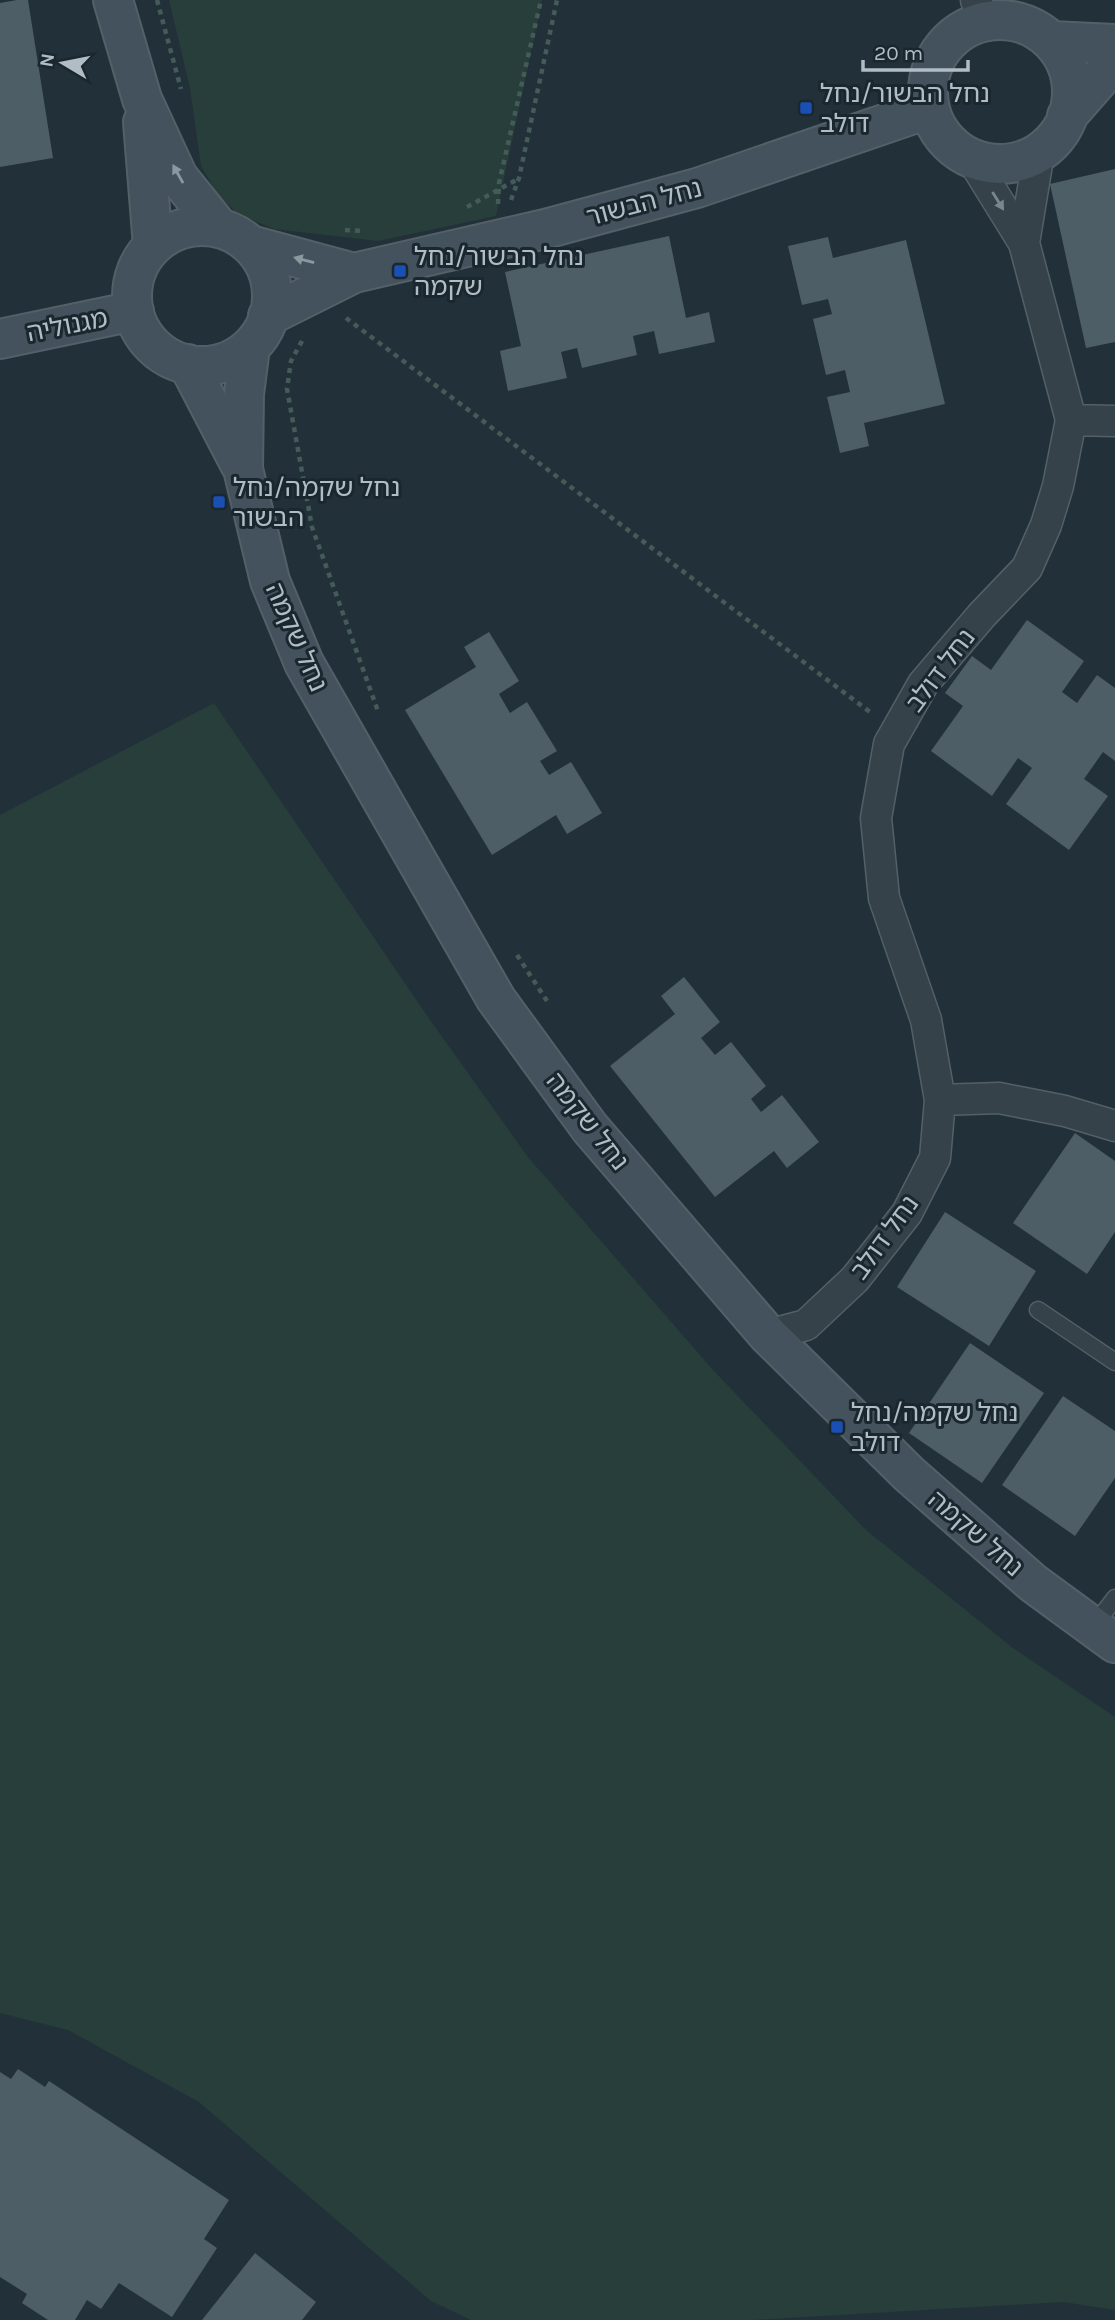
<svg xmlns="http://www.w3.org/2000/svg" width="1115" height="2320" font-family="Karla,'Noto Sans Hebrew',sans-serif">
	<rect width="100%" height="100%" fill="#223139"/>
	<!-- green -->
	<path fill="#273e3a" d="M169 0H542L496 216 378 241 274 229 238 214 218 195 201 166 190 88Z
		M214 703 430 1020 528 1157 713 1370 866 1530 1013 1648 1115 1717V2310L1063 2302 753 2320H471L431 2301 199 2102 68 2030 0 2013V815Z"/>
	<!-- building -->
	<path fill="#4d5e67" d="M17 0H28L53 158 0 167V3Z
		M1115 169V342L1086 348 1050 184Z
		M669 236 686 318 709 312 715 342 659 354 654 331 633 336 637 355 582 368 577 348 561 352 567 378 508 391 500 351 521 346 505 272Z
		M828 237 833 258 906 240 945 404 864 423 869 446 840 453 827 397 850 392 845 370 826 375 813 319 832 314 828 299 802 305 788 246Z
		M1027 620 1084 661 1062 692 1077 703 1097 675 1115 688V761L1103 752 1084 779 1108 796 1069 850 1006 804 1032 768 1018 758 992 796 931 751 963 706 945 693 972 656 991 670Z
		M489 632 519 681 499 694 510 713 527 702 557 751 540 761 549 775 571 762 602 813 567 834 556 815 492 855 405 710 476 667 464 647Z
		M684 977 720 1022 701 1038 715 1055 731 1042 766 1086 751 1099 761 1112 782 1095 819 1142 787 1168 774 1151 715 1197 610 1066 675 1014 661 996Z
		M1075 1133 1115 1161V1232L1087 1274 1013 1223Z
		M945 1212 1036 1271 989 1346 897 1287Z
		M970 1343 1044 1393 982 1483 909 1433Z
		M1063 1396 1115 1431V1478L1075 1536 1002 1485Z
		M18 2069 45 2087 49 2081 229 2200 204 2239 217 2248 172 2317 119 2283 101 2309 87 2300 75 2320H48L22 2303 27 2294 0 2277V2072L11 2079Z
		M255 2253 316 2302 302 2320H202Z"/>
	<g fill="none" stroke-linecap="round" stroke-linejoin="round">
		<defs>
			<path id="lane" d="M1038 1310 1115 1362
				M1093 1627 1115 1598"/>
			<path id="street" d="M976 0 983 21
				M1024 243 1039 152
				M1071 420 1115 421
				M940 1100 999 1098 1065 1111 1115 1126
				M768 1335 806 1325 855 1279 907 1213 935 1158 940 1100 926 1020 884 898 876 818 889 744 923 684 982 615 1027 568 1046 525 1058 486 1071 420 1024 243 972 159"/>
			<path id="secondary" d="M113 0 142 99 178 177 219 228
				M928 92a72 72 0 1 1 144 0a72 72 0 1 1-144 0Z
				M1051 41 1115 44
				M1067 116 1115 61
				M143 122 153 246
				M132 296a70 70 0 1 1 140 0a70 70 0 1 1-140 0Z
				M254 246 354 273
				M268 316 354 273 545 229 697 188 928 109
				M0 339 134 311
				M250 347 244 394 243 469 270 581 304 663 496 999 590 1128 768 1335 909 1474 1033 1583 1115 1643
				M188 364 240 464"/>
		</defs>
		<!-- lane casing -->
		<use href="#lane" stroke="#536067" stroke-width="19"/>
		<!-- street casing -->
		<use href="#street" stroke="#536067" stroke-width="33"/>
		<!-- secondary casing -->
		<use href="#secondary" stroke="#536067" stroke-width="42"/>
		<!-- path -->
		<path stroke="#455b58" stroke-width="4.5" stroke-dasharray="5 5" stroke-linecap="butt" d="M157 0 181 89
			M511 200 519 178 557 0
			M498 204 499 183 541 0
			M467 207 518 179
			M345 230 364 231
			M346 318 870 712
			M302 341 291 361 287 389 312 527 379 714
			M517 955 547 1001"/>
		<!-- lane -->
		<use href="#lane" stroke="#354249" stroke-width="16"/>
		<!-- street -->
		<use href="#street" stroke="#354249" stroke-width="30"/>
		<!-- secondary -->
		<use href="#secondary" stroke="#43525c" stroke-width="38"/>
	</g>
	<!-- one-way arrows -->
	<defs><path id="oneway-solid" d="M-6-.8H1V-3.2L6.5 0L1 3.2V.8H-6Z" transform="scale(1.75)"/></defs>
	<g fill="#8a98a0">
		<use href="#oneway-solid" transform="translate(178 174) rotate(-119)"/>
		<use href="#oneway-solid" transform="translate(304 260) rotate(-165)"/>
	</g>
	<use fill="#79868d" href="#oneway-solid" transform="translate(998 201) rotate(58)"/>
	<!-- markers -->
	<g fill="#1a4fb4" stroke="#1b272e" stroke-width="2.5">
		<rect x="799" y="101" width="14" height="14" rx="3.5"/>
		<rect x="393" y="264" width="14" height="14" rx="3.5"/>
		<rect x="212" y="495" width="14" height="14" rx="3.5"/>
		<rect x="830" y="1420" width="14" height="14" rx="3.5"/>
	</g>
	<g text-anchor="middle" stroke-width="6" stroke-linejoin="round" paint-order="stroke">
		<!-- poi labels -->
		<g font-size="26" fill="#b0bdc5" stroke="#1b272e" text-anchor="start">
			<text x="820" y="102">נחל הבשור/נחל<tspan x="820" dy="30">דולב</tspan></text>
			<text x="414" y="265">נחל הבשור/נחל<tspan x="414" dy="30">שקמה</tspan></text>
			<text x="233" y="496">נחל שקמה/נחל<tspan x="233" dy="30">הבשור</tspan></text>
			<text x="851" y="1421">נחל שקמה/נחל<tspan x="851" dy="30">דולב</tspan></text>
		</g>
		<!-- street labels -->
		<g font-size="26" fill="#b0bdc5" stroke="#1b272e">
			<text transform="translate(644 202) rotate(-15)" y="9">נחל הבשור</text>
			<text transform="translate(67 325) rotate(-11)" y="9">מגנוליה</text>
			<text transform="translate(297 637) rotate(66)" y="9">נחל שקמה</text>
			<text transform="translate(940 670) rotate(-53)" y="9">נחל דולב</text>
			<text transform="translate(588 1121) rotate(52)" y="9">נחל שקמה</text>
			<text transform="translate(884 1237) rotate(-54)" y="9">נחל דולב</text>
			<text transform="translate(976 1533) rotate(41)" y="9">נחל שקמה</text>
		</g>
	</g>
	<!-- north arrow -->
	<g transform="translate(63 63) rotate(280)" stroke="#1b272e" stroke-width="5" paint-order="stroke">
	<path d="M0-5L12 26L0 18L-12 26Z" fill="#b0bdc5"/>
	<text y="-10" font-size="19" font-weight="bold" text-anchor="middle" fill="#b0bdc5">N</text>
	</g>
	<!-- scale -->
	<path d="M863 60v10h105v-10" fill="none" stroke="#b0bdc5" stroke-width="3.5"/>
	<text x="874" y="60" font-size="21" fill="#b0bdc5" stroke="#1b272e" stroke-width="5" paint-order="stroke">20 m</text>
</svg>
